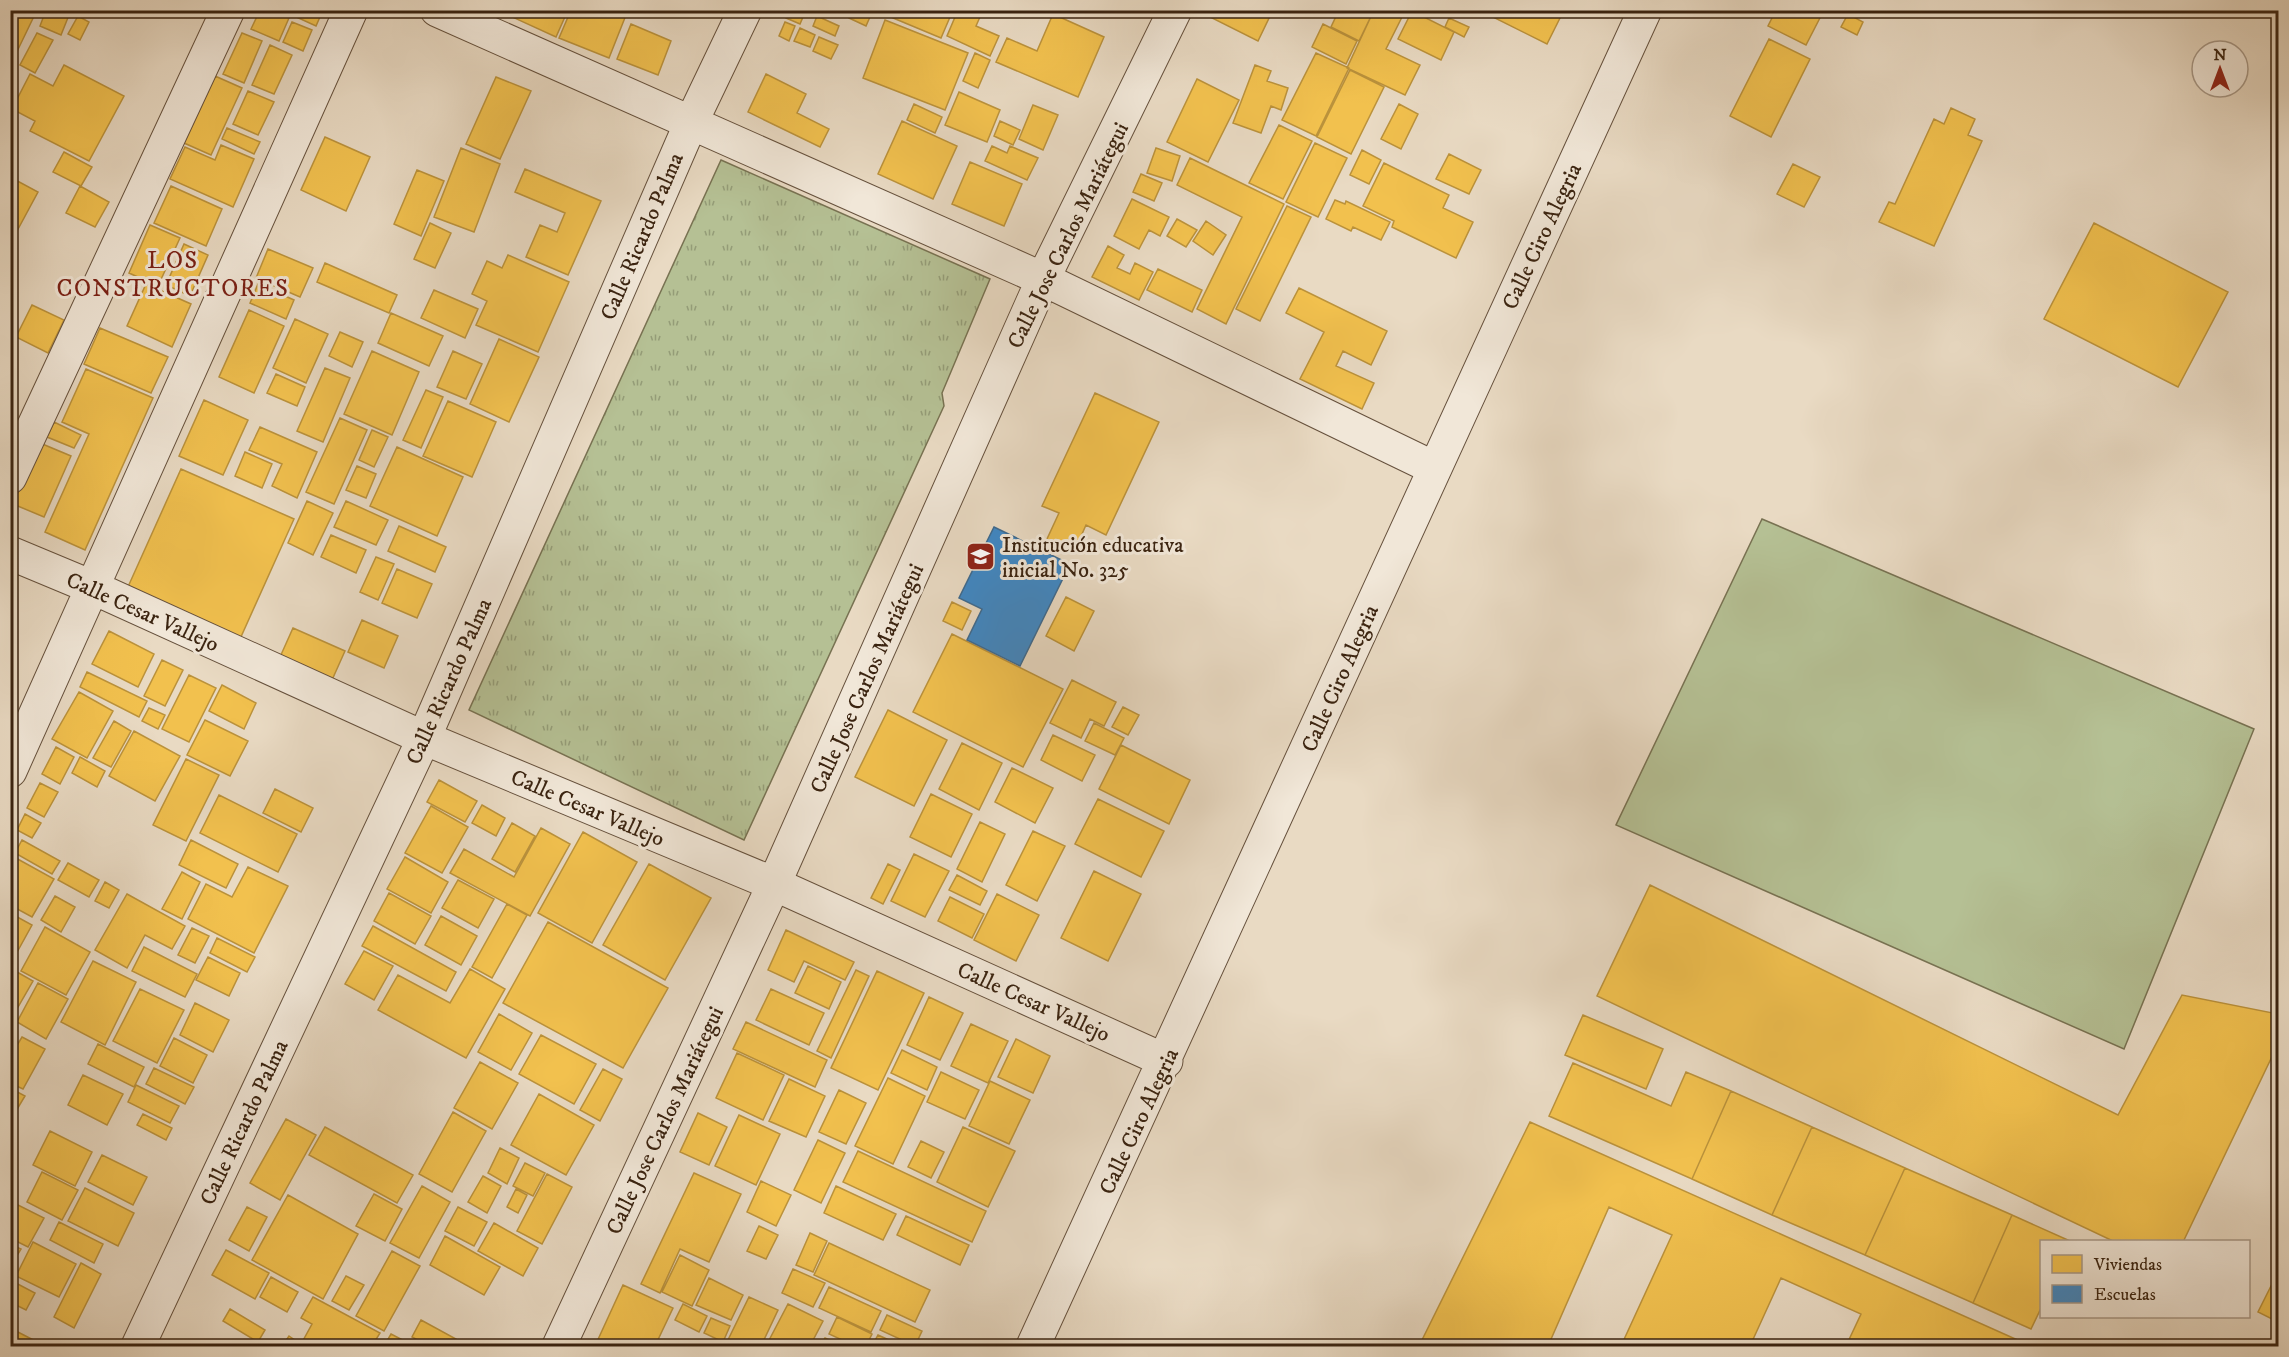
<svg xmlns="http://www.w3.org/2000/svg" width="2289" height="1357" font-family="'IM FELL DW Pica',serif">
	<defs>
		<pattern id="park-tufts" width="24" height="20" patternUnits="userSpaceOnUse" patternTransform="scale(1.5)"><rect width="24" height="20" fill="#b5c094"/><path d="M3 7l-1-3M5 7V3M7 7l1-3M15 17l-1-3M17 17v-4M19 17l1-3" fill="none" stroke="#949c77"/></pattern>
	</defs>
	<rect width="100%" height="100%" fill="#e9dac3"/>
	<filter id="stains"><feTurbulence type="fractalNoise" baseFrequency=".00333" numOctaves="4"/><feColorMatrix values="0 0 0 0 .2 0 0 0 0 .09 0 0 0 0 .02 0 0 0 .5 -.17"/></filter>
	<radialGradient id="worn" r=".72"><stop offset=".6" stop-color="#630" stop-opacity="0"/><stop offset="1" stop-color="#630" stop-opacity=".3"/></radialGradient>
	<!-- grass -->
	<path fill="#b5c094" stroke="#787252" stroke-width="1.5" d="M1762 519 2254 729 2124 1049 1616 825Z"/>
	<!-- park -->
	<path fill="url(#park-tufts)" stroke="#787252" stroke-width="1.5" d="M721 160 990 279 942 393 944 406 744 840 469 710Z"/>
	<!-- homes -->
	<path fill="#f2c14e" stroke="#bb923b" stroke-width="1.5" d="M10 10H37L10 66Z
		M46 10H71L61 35 40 26Z
		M260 10H271L289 18 279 41 251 29Z
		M281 10H323L316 26Z
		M497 10H568L556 37Z
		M571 10H628L609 58 559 38Z
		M789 10H806L800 24 786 18Z
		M852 10H873L866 26 849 18Z
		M888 10H953L941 38 886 15Z
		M958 10H983L976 26 999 36 990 56 947 36Z
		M1211 10H1273L1258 41 1208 16Z
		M1339 10H1374L1359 41 1331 27Z
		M1374 10H1389L1402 17 1386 49 1420 65 1405 95 1347 68Z
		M1479 10H1564L1547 44Z
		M1776 10H1824L1806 45 1768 26Z
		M1412 11 1454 32 1441 60 1398 39Z
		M1053 14 1104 37 1078 97 996 62 1007 38 1037 51Z
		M1848 14 1863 22 1857 35 1841 27Z
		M78 16 89 22 80 40 68 34Z
		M817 16 839 26 835 36 813 26Z
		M1449 18 1469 27 1464 37 1445 27Z
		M885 20 968 53 945 110 863 78Z
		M292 22 312 30 303 51 283 42Z
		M785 22 795 26 789 41 779 36Z
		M631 24 671 41 658 75 617 59Z
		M1323 24 1357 41 1346 64 1312 47Z
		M800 28 815 35 810 47 794 41Z
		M37 33 53 40 35 73 20 65Z
		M242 33 262 41 244 83 223 74Z
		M819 37 838 45 831 59 813 51Z
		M1769 39 1810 59 1771 137 1730 116Z
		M270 45 292 55 274 94 252 85Z
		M975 53 990 60 978 88 963 81Z
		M1316 53 1349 68 1316 136 1282 120Z
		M64 65 124 96 89 161 30 131 35 121 12 109 30 74 53 86Z
		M1255 65 1271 71 1267 81 1288 88 1281 110 1271 106 1261 133 1233 123Z
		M1350 70 1384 87 1351 154 1317 137Z
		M766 74 806 94 797 113 829 129 820 147 748 112Z
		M215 76 242 88 211 155 184 143Z
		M496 77 531 91 500 159 466 144Z
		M1197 79 1239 100 1208 162 1167 142Z
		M248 91 274 102 258 135 233 124Z
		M959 92 1000 110 987 142 945 125Z
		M914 104 942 117 935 133 907 120Z
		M1399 104 1418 114 1401 149 1381 139Z
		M1033 105 1058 115 1043 150 1019 139Z
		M1951 108 1975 119 1968 135 1982 141 1934 246 1879 222 1889 202 1895 204 1934 119 1944 124Z
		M902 121 957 146 933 199 878 174Z
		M1000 121 1020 130 1013 145 994 136Z
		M1279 125 1312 141 1283 199 1249 183Z
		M227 128 260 142 254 154 222 139Z
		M325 137 370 157 346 211 301 190Z
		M1315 143 1347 158 1318 217 1286 202Z
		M221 145 254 159 233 207 170 179 185 147 215 160Z
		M992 146 1007 153 1010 146 1038 158 1027 180 985 161Z
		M461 148 500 164 474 232 434 217Z
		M1156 148 1180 156 1172 181 1147 173Z
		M1362 150 1381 160 1369 184 1350 175Z
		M64 152 92 167 81 186 53 172Z
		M1449 154 1481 170 1469 194 1436 179Z
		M1190 158 1284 204 1226 324 1197 309 1242 217 1177 185Z
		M970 162 1022 184 1004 226 952 204Z
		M1384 163 1449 195 1443 208 1473 222 1456 258 1392 227 1394 221 1363 206Z
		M1793 164 1820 177 1804 207 1777 194Z
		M525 169 601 201 568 275 526 257 540 225 557 232 565 213 515 192Z
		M417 170 444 181 421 236 394 224Z
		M1141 174 1162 183 1154 201 1133 192Z
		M10 177 38 192 10 244Z
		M80 186 109 202 95 227 66 213Z
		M171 186 222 209 206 246 154 223Z
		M1132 199 1169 217 1160 236 1149 230 1139 249 1114 236Z
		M1335 200 1345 204 1346 201 1390 222 1381 240 1353 227 1351 231 1326 219Z
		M1287 206 1311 217 1260 321 1236 309Z
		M1177 219 1197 230 1186 247 1167 236Z
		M1206 221 1226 235 1213 255 1193 241Z
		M430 223 451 233 435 268 414 259Z
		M2094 223 2228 292 2178 387 2044 319Z
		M150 225 180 238 158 286 129 273Z
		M184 244 208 255 190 296 166 285Z
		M1108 246 1124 255 1117 268 1130 274 1135 263 1153 272 1139 300 1092 277Z
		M268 249 313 268 300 297 256 278Z
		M508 255 569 282 538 352 476 325 487 301 472 294 487 261 502 268Z
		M325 263 397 295 389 313 317 282Z
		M1158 269 1202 290 1192 312 1147 290Z
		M146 284 191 304 172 347 127 326Z
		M258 284 294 300 286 319 250 303Z
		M1299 288 1387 331 1371 365 1343 351 1336 366 1374 383 1362 409 1300 379 1324 332 1286 313Z
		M434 290 478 309 465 338 421 318Z
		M32 305 64 320 48 353 16 337Z
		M249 310 284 326 254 393 219 377Z
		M391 313 443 336 429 366 378 343Z
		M295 319 328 334 306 383 273 368Z
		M100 328 168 357 151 393 84 364Z
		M340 332 363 342 352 367 329 356Z
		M499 339 539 357 509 422 470 404Z
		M372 351 419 372 392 435 344 414Z
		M453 351 482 364 466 399 437 387Z
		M325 368 350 378 323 442 297 431Z
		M86 369 153 398 85 550 45 532 89 434 62 422Z
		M276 374 305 387 297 406 267 393Z
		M426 390 443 397 421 448 403 440Z
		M1095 393 1159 422 1106 535 1086 525 1074 552 1047 539 1059 513 1042 506Z
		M204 400 248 420 223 475 179 456Z
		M448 401 496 422 472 477 423 456Z
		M340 418 367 430 334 504 306 492Z
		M54 422 81 435 74 448 47 437Z
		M260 427 317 452 297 498 272 486 282 464 249 450Z
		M372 430 388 437 374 467 359 460Z
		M40 443 71 456 44 517 13 504Z
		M397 447 463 477 437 536 370 506Z
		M245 452 272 464 262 488 235 476Z
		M357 466 376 474 366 498 346 490Z
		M181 469 294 519 240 639 127 589Z
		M307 501 333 513 313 555 288 543Z
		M346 501 388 520 376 545 334 527Z
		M399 526 446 547 435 572 388 551Z
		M331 535 366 550 356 573 321 557Z
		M376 557 394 564 378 600 360 592Z
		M397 569 432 584 417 618 382 603Z
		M1066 597 1094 611 1074 651 1046 636Z
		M952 602 971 611 962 630 943 621Z
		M362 620 398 636 384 668 348 652Z
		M293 628 345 651 332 680 280 657Z
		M109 631 154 654 138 687 92 664Z
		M952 634 1063 689 1023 767 913 712Z
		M162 660 183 670 165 706 144 696Z
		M87 672 147 701 139 717 80 687Z
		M189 675 216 688 189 742 162 729Z
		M1072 680 1116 702 1104 726 1090 719 1081 738 1050 723Z
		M222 685 256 703 244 729 209 711Z
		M79 692 113 711 87 758 52 739Z
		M1123 707 1139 715 1128 735 1112 727Z
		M149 708 165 715 158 729 142 721Z
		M888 710 947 740 914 806 855 777Z
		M205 720 248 741 230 776 187 755Z
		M114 721 131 731 111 767 93 758Z
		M1094 723 1124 738 1115 755 1085 741Z
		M134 731 180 756 155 801 109 776Z
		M1053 735 1095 755 1082 781 1041 760Z
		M962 743 1002 763 979 810 939 789Z
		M1121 745 1190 780 1169 824 1099 789Z
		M56 747 74 757 60 784 42 774Z
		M80 757 105 771 97 787 72 773Z
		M186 759 219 775 186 841 153 825Z
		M1012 768 1053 788 1035 823 995 802Z
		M439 780 477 801 465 822 427 802Z
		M40 783 58 792 44 817 27 808Z
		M275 789 313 808 301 832 263 813Z
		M931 794 972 814 951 857 910 837Z
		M219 795 297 834 278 872 200 833Z
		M1098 799 1164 831 1141 877 1075 844Z
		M482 805 505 818 496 836 472 823Z
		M431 806 468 827 442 873 405 853Z
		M25 814 41 823 32 838 17 830Z
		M980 822 1005 834 982 882 957 869Z
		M512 823 535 836 515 872 492 859Z
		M541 828 570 844 530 916 450 873 464 849 514 877Z
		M1033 831 1065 846 1037 901 1006 885Z
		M583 832 637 862 592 943 538 913Z
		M22 840 60 861 52 874 15 853Z
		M191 840 238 864 226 888 179 865Z
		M914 854 949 871 925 917 891 901Z
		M14 857 54 879 32 917 10 905V863Z
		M405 857 448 882 431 913 387 889Z
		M68 863 99 880 89 897 58 880Z
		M649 864 711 898 665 980 603 945Z
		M888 864 900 870 883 904 871 898Z
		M248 867 288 886 254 953 188 919 206 884 232 897Z
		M1094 871 1141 894 1108 961 1061 938Z
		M182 872 200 882 182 919 162 909Z
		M957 875 987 891 980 905 949 890Z
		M458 880 494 899 478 928 442 908Z
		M105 882 119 890 109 908 95 901Z
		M1650 885 2118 1115 2182 995 2278 1014V1044L2183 1242H2115L1597 996Z
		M389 893 431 916 415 944 374 921Z
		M127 894 185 926 172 949 145 935 127 968 95 950Z
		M997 894 1039 915 1016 961 974 940Z
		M55 896 75 907 61 932 41 920Z
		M950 897 984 914 972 938 938 921Z
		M507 904 527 915 492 978 472 967Z
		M10 913 32 925 10 965Z
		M441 916 477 936 461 965 425 945Z
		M548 922 668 988 623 1068 503 1003Z
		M373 926 456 972 446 991 362 946Z
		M45 927 90 952 66 995 21 971Z
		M192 928 209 936 195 963 178 955Z
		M786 930 854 962 845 980 804 961 794 982 768 970Z
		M217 938 255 957 247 972 210 953Z
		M144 947 197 974 185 997 132 971Z
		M364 951 393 966 374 1000 345 984Z
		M208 957 240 973 229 996 196 980Z
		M93 961 136 982 105 1045 61 1022Z
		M808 966 841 982 829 1009 795 993Z
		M470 969 505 989 466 1058 378 1010 398 975 450 1003Z
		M856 970 869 976 831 1058 817 1051Z
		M877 971 924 993 878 1090 831 1068Z
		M17 972 33 981 10 1021V983Z
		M38 983 68 999 46 1039 17 1022Z
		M140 989 184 1010 157 1063 113 1041Z
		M771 989 824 1013 809 1045 756 1020Z
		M929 997 963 1013 940 1060 907 1045Z
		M195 1003 229 1020 213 1052 180 1035Z
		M499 1014 532 1033 511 1070 478 1052Z
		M1583 1015 1663 1049 1646 1089 1565 1055Z
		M746 1022 827 1060 815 1087 733 1049Z
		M971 1024 1008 1041 988 1083 951 1066Z
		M541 1035 596 1064 574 1104 519 1074Z
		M22 1037 45 1049 23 1089 10 1083V1057Z
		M174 1038 207 1055 193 1083 160 1066Z
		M1016 1039 1050 1056 1033 1093 998 1077Z
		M98 1044 144 1067 134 1087 88 1064Z
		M902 1050 937 1067 927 1090 891 1073Z
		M737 1053 784 1075 763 1120 716 1098Z
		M480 1062 518 1083 492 1129 454 1108Z
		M1573 1063 1671 1106 1686 1072 1731 1091 1692 1179 1549 1116Z
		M154 1068 194 1087 185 1104 146 1084Z
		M603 1069 622 1079 600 1121 580 1110Z
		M941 1072 979 1090 965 1119 927 1102Z
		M83 1075 123 1094 107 1125 68 1105Z
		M888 1078 925 1096 893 1164 855 1146Z
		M789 1079 825 1096 806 1137 769 1121Z
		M990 1081 1030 1100 1009 1144 969 1126Z
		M136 1085 179 1106 170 1123 128 1102Z
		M10 1088 25 1096 10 1121Z
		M839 1090 866 1103 846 1144 819 1132Z
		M1731 1091 1812 1127 1772 1215 1692 1179Z
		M539 1094 594 1125 566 1175 511 1145Z
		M453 1112 486 1131 452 1192 419 1174Z
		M698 1113 727 1127 709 1165 680 1152Z
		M143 1114 172 1128 166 1140 137 1125Z
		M739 1115 780 1134 756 1185 715 1166Z
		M286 1119 316 1135 280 1200 250 1183Z
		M1530 1122 2031 1346H1846L1861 1314 1781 1278 1750 1346H1621L1672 1235 1609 1207 1548 1346H1419Z
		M325 1127 413 1175 397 1203 309 1155Z
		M963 1127 1015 1151 988 1207 937 1182Z
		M1812 1127 1905 1168 1865 1255 1772 1215Z
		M50 1131 92 1152 75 1186 33 1165Z
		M818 1140 845 1153 821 1203 794 1190Z
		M921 1141 944 1152 931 1178 908 1167Z
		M500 1148 519 1158 507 1184 488 1173Z
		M858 1151 986 1211 972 1242 843 1182Z
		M102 1155 147 1177 133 1205 88 1182Z
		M525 1163 545 1173 533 1196 513 1186Z
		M1905 1168 2012 1215 1973 1303 1865 1255Z
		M42 1172 78 1190 62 1220 27 1202Z
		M694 1173 741 1194 709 1262 680 1249 660 1293 641 1284Z
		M547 1174 572 1187 542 1244 517 1231Z
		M483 1176 501 1186 487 1213 468 1202Z
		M761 1181 791 1195 776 1226 747 1212Z
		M422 1186 450 1202 419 1258 390 1243Z
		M836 1186 896 1214 883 1240 824 1213Z
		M85 1188 134 1213 118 1246 68 1221Z
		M516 1189 527 1195 518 1213 507 1207Z
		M374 1194 402 1209 385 1241 356 1226Z
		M288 1195 358 1234 323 1299 252 1260Z
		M10 1201 44 1218 28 1247 10 1238Z
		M247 1207 267 1217 249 1251 229 1240Z
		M458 1207 487 1222 474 1246 445 1231Z
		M2012 1215 2070 1241 2042 1242V1306L2031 1329 1973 1303Z
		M906 1216 969 1245 960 1265 897 1235Z
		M59 1222 103 1244 94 1263 50 1240Z
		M494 1223 538 1248 523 1276 478 1251Z
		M759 1226 778 1235 766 1259 747 1251Z
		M810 1233 827 1241 813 1272 796 1265Z
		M445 1236 500 1267 484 1295 430 1265Z
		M33 1242 76 1264 59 1297 16 1276Z
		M829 1243 930 1290 915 1322 814 1275Z
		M10 1244 21 1249 10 1267Z
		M226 1250 269 1273 255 1299 212 1275Z
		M392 1251 420 1266 384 1331 356 1316Z
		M680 1255 709 1270 692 1306 662 1292Z
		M81 1263 101 1274 74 1328 54 1317Z
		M793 1269 825 1283 813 1307 782 1293Z
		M2278 1272V1322L2258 1312Z
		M346 1276 364 1285 349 1310 332 1301Z
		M271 1277 298 1292 287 1312 260 1297Z
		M709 1278 743 1295 731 1320 696 1305Z
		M12 1281 35 1293 26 1310 10 1302Z
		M623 1285 673 1308 655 1346H637L623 1340 620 1346H595Z
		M829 1287 881 1311 871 1332 819 1308Z
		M313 1297 380 1333 372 1346H300L312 1324 301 1318Z
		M749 1297 778 1310 761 1346H725Z
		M683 1304 707 1316 699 1332 675 1320Z
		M788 1304 823 1321 810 1346H766Z
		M230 1309 265 1330 258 1342 223 1321Z
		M887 1315 922 1331 915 1346 880 1330Z
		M837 1317 872 1334 866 1346H855L829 1334Z
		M711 1318 730 1326 723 1342 704 1333Z
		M421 1320 456 1339 452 1346H429L412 1337Z
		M14 1330 45 1346H10Z
		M391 1334 414 1346H384Z
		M878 1335 902 1346H872Z
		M289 1336 299 1343 297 1346H282Z
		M825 1338 842 1346H820Z"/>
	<!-- schools -->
	<path fill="#3f88c5" stroke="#3e6a8f" stroke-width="1.5" d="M994 527 1070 564 1020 666 967 640 982 609 959 598Z"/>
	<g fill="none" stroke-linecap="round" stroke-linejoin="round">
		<defs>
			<path id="minor" d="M437 10 1043 279 1434 468
				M10 477 228 10
				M10 553 94 588 424 738 774 884 1166 1061
				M10 771 351 10
				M138 1346 424 738 690 125 745 10
				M559 1346 774 884 1043 279 1175 10
				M1033 1346 1645 10"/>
		</defs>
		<!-- minor casing -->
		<use href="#minor" stroke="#66513d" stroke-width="35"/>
		<!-- minor -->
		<use href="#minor" stroke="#f1e7d8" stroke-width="33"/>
	</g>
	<!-- icons -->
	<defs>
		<symbol id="school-square" viewBox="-11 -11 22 22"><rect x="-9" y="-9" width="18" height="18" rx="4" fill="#8f2418" stroke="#f1e7d8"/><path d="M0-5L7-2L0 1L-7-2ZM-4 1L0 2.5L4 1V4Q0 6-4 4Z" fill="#fff"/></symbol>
	</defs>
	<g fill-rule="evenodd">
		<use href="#school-square" x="964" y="540" width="33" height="33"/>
	</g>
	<g text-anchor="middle" stroke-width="6" stroke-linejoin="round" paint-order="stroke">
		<!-- street labels -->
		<g font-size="22" fill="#3a2310" stroke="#f1e7d8">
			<text transform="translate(1067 235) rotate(-64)" y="8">Calle Jose Carlos Mariátegui</text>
			<text transform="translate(641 236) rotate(-67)" y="8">Calle Ricardo Palma</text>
			<text transform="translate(1541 236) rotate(-65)" y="8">Calle Ciro Alegria</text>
			<text transform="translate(143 611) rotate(24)" y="8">Calle Cesar Vallejo</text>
			<text transform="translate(866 678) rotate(-66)" y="8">Calle Jose Carlos Mariátegui</text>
			<text transform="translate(1339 678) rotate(-66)" y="8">Calle Ciro Alegria</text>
			<text transform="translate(448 681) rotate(-66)" y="8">Calle Ricardo Palma</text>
			<text transform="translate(588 807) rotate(23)" y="8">Calle Cesar Vallejo</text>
			<text transform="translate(1034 1001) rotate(24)" y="8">Calle Cesar Vallejo</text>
			<text transform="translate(664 1120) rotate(-65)" y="8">Calle Jose Carlos Mariátegui</text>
			<text transform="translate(1138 1121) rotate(-65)" y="8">Calle Ciro Alegria</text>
			<text transform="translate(243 1122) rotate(-65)" y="8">Calle Ricardo Palma</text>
		</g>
		<!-- poi labels -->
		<g font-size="22" fill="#3a2310" stroke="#f1e7d8" text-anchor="start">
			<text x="1002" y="552">Institución educativa<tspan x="1002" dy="25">inicial No. 325</tspan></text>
		</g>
		<!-- neighbourhood labels -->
		<g font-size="24" letter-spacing="1.5" fill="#7a1f14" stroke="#f1e7d8">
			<text x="173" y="268">LOS<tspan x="173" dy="28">CONSTRUCTORES</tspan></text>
		</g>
	</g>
	<!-- margin -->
	<rect width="2289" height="1357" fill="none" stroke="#e9dac3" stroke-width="36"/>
	<rect x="12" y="12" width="2265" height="1333" fill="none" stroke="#3a2310" stroke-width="3"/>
	<rect x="18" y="18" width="2253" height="1321" fill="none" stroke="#3a2310" stroke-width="1.5"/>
	<!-- legend -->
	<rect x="2040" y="1240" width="210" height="78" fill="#f1e7d8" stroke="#a89988" stroke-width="1.5"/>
	<rect x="2052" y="1255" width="30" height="18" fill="#f2c14e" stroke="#a89988" stroke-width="1.5"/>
	<text x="2094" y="1270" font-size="18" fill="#3a2310">Viviendas</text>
	<rect x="2052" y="1285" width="30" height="18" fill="#3f88c5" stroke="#a89988" stroke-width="1.5"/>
	<text x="2094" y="1300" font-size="18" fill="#3a2310">Escuelas</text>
	<!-- north arrow -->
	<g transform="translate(2220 69)"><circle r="28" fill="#f1e7d8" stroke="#a89988" stroke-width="1.5"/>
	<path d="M0-4.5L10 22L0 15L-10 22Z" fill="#8f2418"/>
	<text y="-9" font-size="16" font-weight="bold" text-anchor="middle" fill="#3a2310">N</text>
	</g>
	<rect width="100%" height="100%" filter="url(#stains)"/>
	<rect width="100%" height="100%" fill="url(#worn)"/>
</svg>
